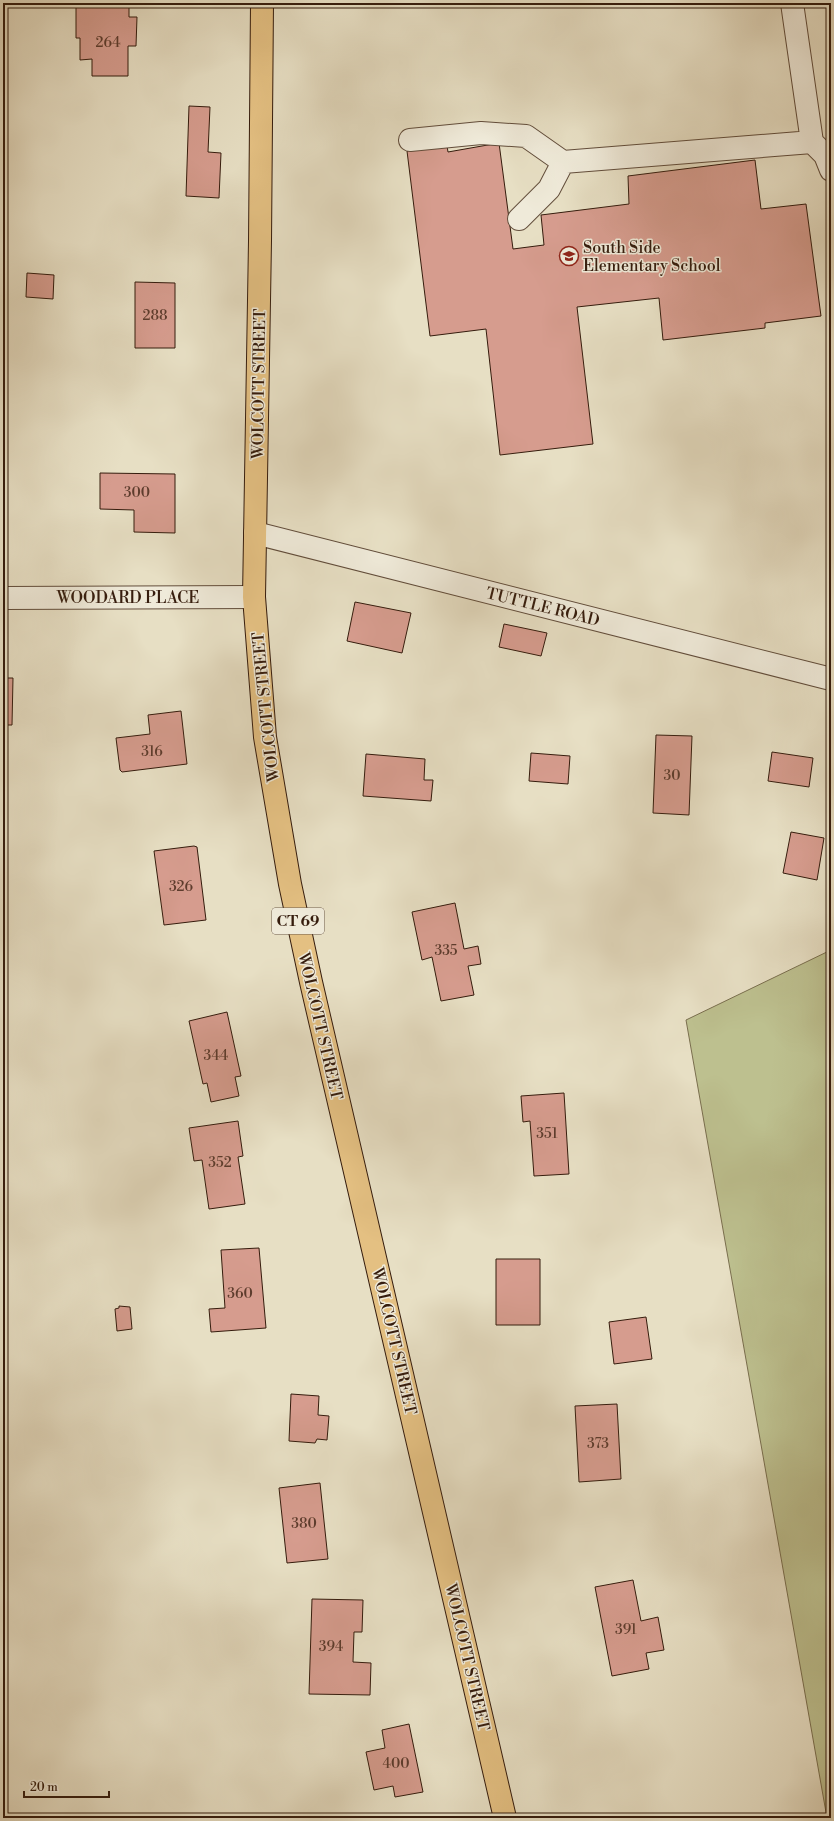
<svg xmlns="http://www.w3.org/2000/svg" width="834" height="1821" font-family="'Libre Bodoni',serif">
	<rect width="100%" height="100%" fill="#e7dfc4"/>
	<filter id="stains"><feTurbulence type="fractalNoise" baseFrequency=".005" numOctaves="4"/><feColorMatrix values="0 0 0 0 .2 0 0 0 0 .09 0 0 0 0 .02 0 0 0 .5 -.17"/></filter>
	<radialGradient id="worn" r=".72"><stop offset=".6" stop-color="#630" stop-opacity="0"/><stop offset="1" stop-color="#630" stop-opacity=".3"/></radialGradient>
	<!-- green -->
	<path fill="#bdc08f" stroke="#796e4e" d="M831 950V1818H827L686 1020Z"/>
	<!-- building -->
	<path fill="#d69c8e" stroke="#351c0d" d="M76 3H129V17H137L136 46H128V76H92V59L80 60V38H76Z
		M189 106 210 107 208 152 221 153 219 198 186 196Z
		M499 143 513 249 544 245 541 215 629 204 628 176 755 160 761 209 806 204 821 316 765 323V328L663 340 659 298 577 307 593 444 500 455 486 329 430 336 407 151 447 146 448 152Z
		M27 273 54 275 53 299 26 297Z
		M135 282 175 283V348H135Z
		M100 473 175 474V533L134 532V510L100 509Z
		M355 602 411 613 402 653 347 641Z
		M504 624 547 633 541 656 499 647Z
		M3 678H13L12 725H3Z
		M181 711 187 764 122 772 120 770 116 738 150 734 148 715Z
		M656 735 692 736 689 815 653 813Z
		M772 752 813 758 809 787 768 781Z
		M531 753 570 756 568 784 529 781Z
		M366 754 425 759 424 780H433L431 801 363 796Z
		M791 832 824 838 817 880 783 873Z
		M194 846 197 847 206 920 164 925 154 851Z
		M455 903 464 949 478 946 481 964 468 966 474 995 441 1001 432 957 422 960 412 912Z
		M227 1012 241 1076 235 1077 239 1096 211 1102 207 1083 203 1084 189 1021Z
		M564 1093 569 1174 534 1176 530 1121 523 1122 521 1096Z
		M238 1121 243 1156 238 1157 245 1204 209 1209 202 1160 194 1161 189 1128Z
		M259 1248 266 1328 211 1332 209 1309 225 1308 221 1250Z
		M496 1259H540V1325H496Z
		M119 1306 130 1307 132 1329 117 1331 115 1309 119 1308Z
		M646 1317 652 1359 614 1364 609 1322Z
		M291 1394 319 1396 318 1415 329 1416 327 1440 317 1439 315 1443 289 1441Z
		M617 1404 621 1479 579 1482 575 1406Z
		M320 1483 328 1559 287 1563 279 1488Z
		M633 1580 641 1621 658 1617 664 1650 646 1653 649 1669 612 1676 595 1587Z
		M312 1599 363 1600 362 1632H354L353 1662 371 1663 370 1695 309 1694Z
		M409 1724 423 1792 395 1797 393 1786 374 1790 366 1752 385 1748 382 1730Z"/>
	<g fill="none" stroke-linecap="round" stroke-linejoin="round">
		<defs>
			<path id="minor" d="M792 3 812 142 825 155 831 170
				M410 140 481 133 526 136 563 162 812 142
				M519 219 549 189 563 162
				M255 533 831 679
				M3 598 254 597"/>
			<path id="major" d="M262 3 260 241 254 597 265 737 290 884 311 982 505 1818"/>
		</defs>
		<!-- minor casing -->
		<use href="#minor" stroke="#624d3b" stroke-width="24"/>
		<!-- major casing -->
		<use href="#major" stroke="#351c0d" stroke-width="24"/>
		<!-- minor -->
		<use href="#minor" stroke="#efead9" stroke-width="22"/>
		<!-- major -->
		<use href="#major" stroke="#e4c082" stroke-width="22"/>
	</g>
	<!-- icons -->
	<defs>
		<symbol id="school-ring" viewBox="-11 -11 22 22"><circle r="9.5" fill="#efead9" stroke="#8f2418" stroke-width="1.5"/><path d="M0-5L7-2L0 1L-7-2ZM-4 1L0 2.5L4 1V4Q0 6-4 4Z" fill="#8f2418"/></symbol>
	</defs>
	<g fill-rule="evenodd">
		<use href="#school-ring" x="558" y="245" width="22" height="22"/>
	</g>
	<g text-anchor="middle" stroke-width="3" stroke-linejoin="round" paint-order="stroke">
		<!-- number labels -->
		<g font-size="14" fill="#5d3c2d">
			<text x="108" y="47">264</text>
			<text x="155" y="320">288</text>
			<text x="137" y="497">300</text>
			<text x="152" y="756">316</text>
			<text x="672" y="780">30</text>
			<text x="181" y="891">326</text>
			<text x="446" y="955">335</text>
			<text x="216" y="1060">344</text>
			<text x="547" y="1138">351</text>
			<text x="220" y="1167">352</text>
			<text x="240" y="1298">360</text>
			<text x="598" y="1448">373</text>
			<text x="304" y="1528">380</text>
			<text x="626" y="1634">391</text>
			<text x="331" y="1651">394</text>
			<text x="396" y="1768">400</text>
		</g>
		<!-- shield labels -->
		<rect fill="#efead9" stroke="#6d5a4a" stroke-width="1" x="272" y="908" width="52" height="26" rx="3"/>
		<g font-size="15" font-weight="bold" fill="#351c0d">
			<text x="298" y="926">CT 69</text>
		</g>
		<!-- poi labels -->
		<g font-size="16" fill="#351c0d" stroke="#efead9" text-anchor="start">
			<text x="583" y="253">South Side<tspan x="583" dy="18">Elementary School</tspan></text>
		</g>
		<!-- street labels -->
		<g font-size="16" fill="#351c0d" stroke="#efead9">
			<text transform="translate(258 384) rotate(-89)" y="6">WOLCOTT STREET</text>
			<text x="128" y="603">WOODARD PLACE</text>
			<text transform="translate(543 606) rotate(14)" y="6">TUTTLE ROAD</text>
			<text transform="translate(265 707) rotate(-96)" y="6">WOLCOTT STREET</text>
			<text transform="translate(321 1026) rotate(77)" y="6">WOLCOTT STREET</text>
			<text transform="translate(395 1341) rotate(77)" y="6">WOLCOTT STREET</text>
			<text transform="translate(468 1657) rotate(77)" y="6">WOLCOTT STREET</text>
		</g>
	</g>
	<!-- margin -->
	<rect width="834" height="1821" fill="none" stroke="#e7dfc4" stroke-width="16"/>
	<rect x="4" y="4" width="826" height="1813" fill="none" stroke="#351c0d" stroke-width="2"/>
	<rect x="8" y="8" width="818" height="1805" fill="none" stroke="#351c0d"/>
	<!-- scale -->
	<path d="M24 1791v6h85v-6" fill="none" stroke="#351c0d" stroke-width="2"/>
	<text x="30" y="1791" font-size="12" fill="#351c0d" stroke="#efead9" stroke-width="3" paint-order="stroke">20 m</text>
	<rect width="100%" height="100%" filter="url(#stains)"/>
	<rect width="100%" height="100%" fill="url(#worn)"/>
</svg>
